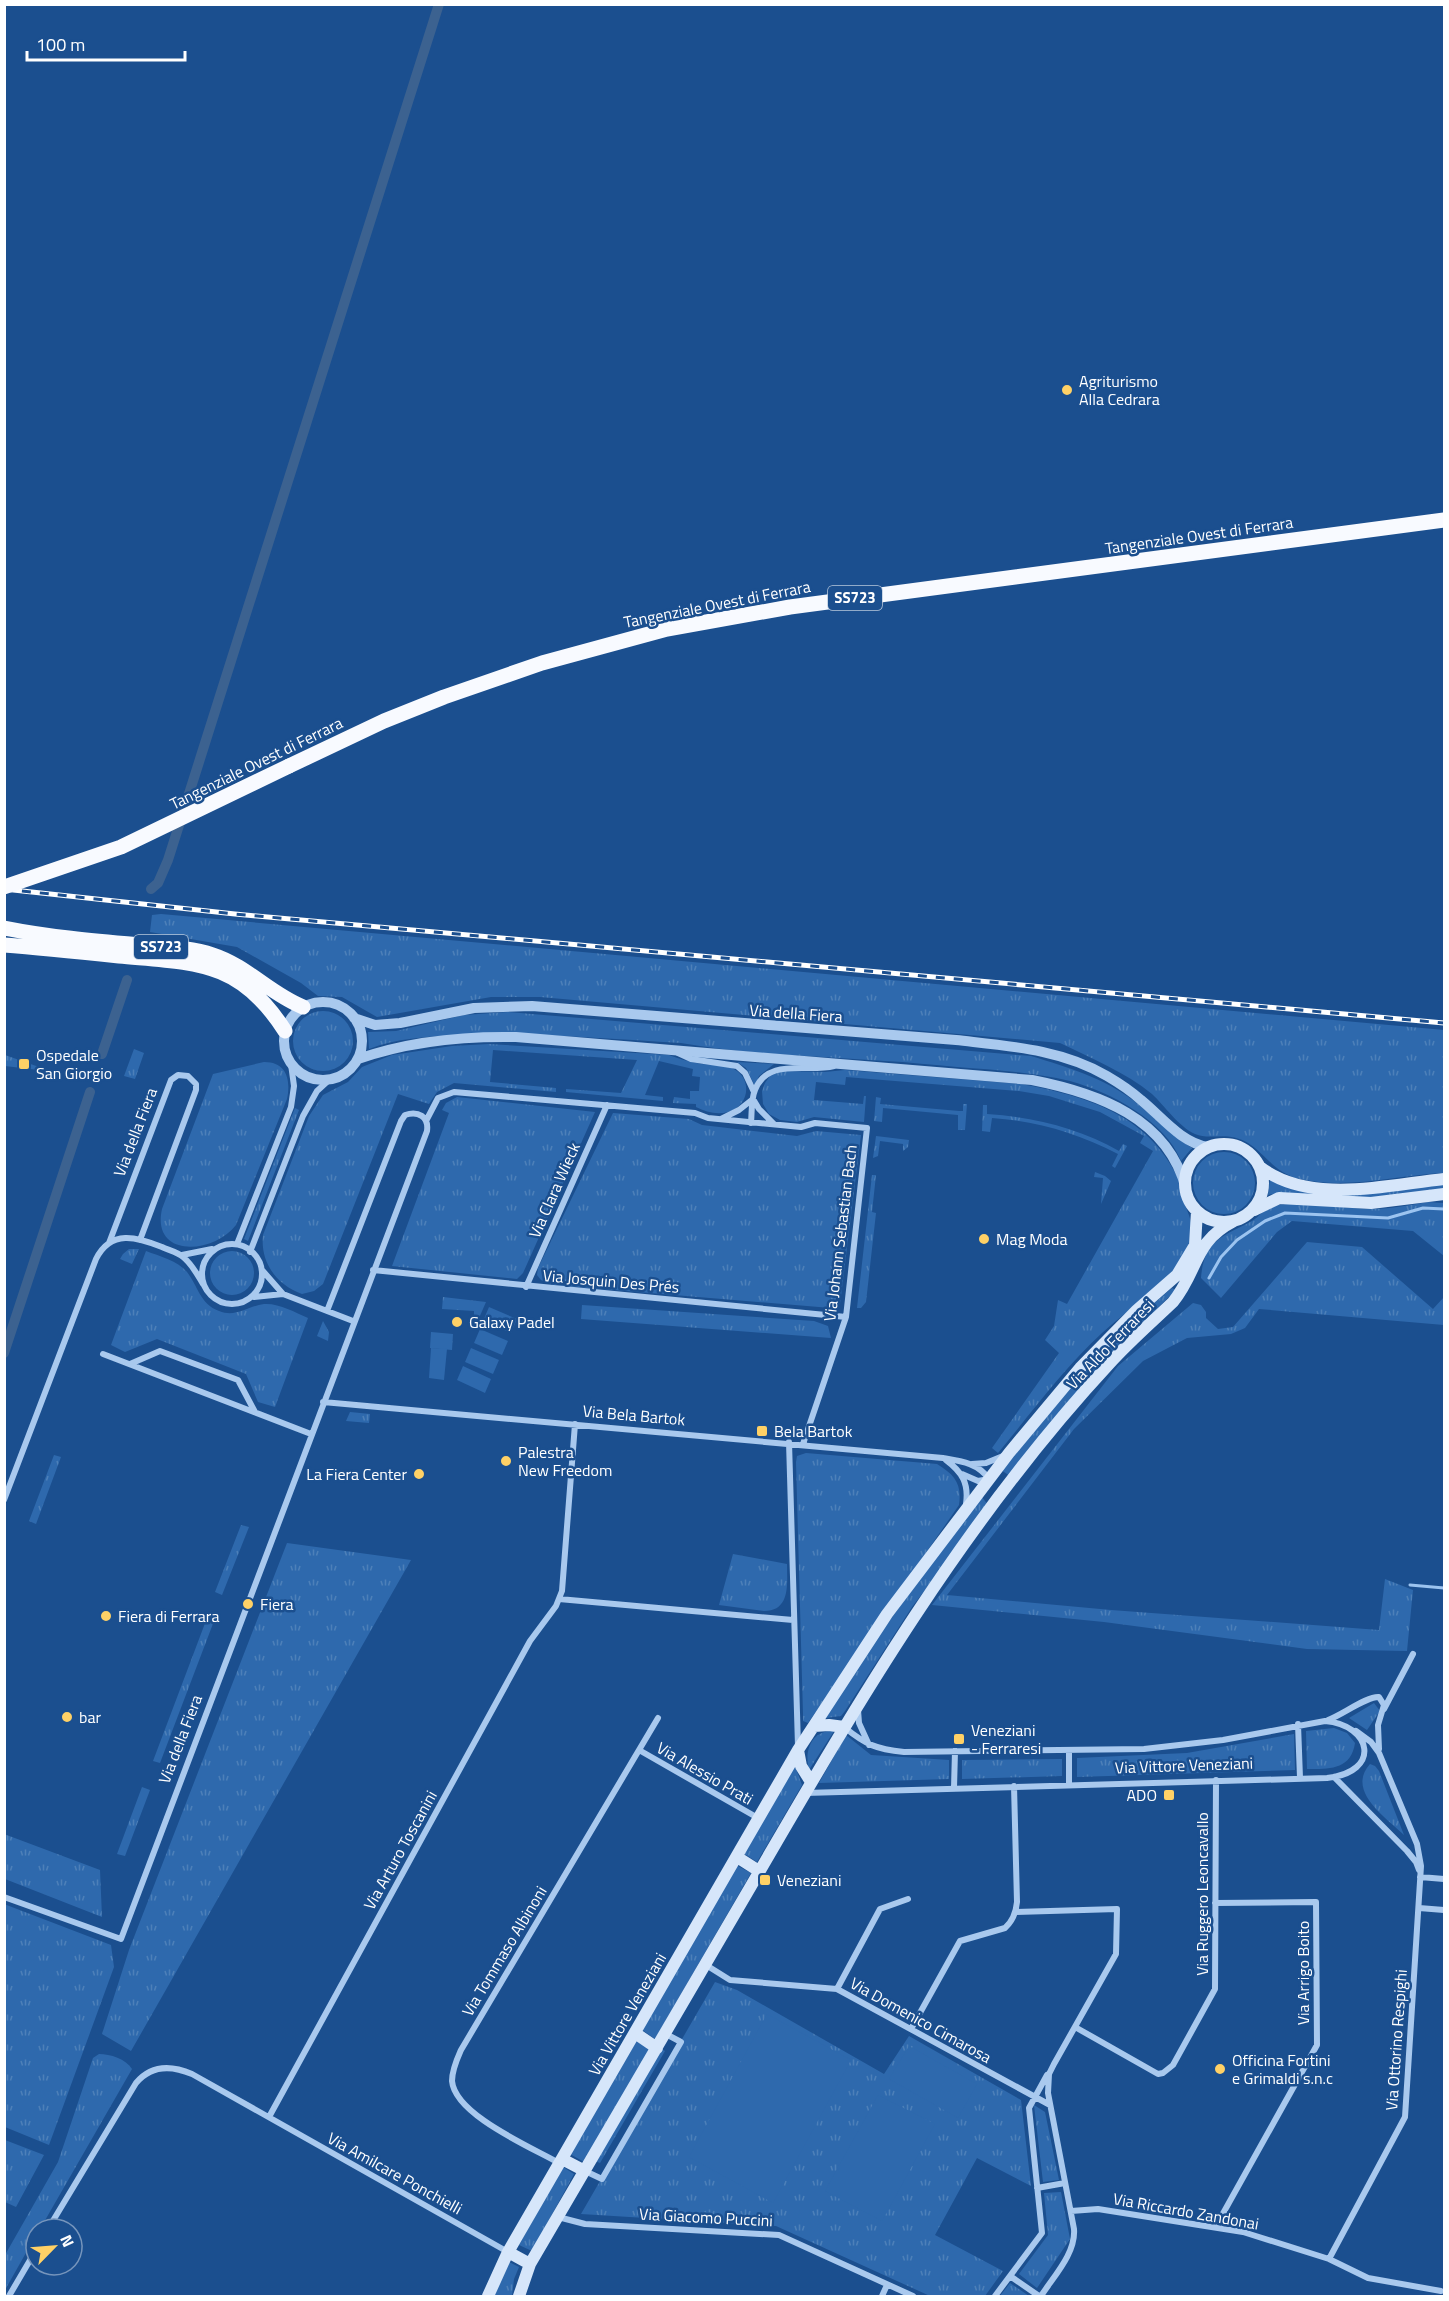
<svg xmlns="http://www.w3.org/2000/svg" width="1449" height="2301" font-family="'Titillium Web',sans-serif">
	<defs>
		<pattern id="grass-tufts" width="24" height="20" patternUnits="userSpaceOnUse" patternTransform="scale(1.5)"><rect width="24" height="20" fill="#2e69ad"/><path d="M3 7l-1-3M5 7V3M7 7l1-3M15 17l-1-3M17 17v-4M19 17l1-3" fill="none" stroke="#4d80b9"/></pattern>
	</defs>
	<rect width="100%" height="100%" fill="#1b4f8f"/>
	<!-- grass -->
	<path fill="url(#grass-tufts)" d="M161 914 1444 1030V1173C1397 1175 1347 1190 1300 1179 1274 1173 1268 1156 1248 1143 1226 1130 1212 1141 1195 1134 1179 1127 1164 1105 1152 1094 1125 1072 1091 1058 1060 1043L540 997H491L377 1017 342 997 318 996 301 983 237 947 150 932 152 915Z
		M293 1041a30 30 0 1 1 60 0a30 30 0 1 1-60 0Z
		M508 1012 1031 1056C1067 1067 1104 1078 1134 1101 1154 1116 1170 1135 1192 1148L1181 1161C1166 1121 1110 1092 1070 1081 1033 1072 995 1070 957 1067 933 1065 909 1062 885 1061 817 1056 748 1055 681 1043 605 1039 530 1032 455 1035 425 1037 397 1038 369 1049L368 1032 396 1031 464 1015Z
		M489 1044 669 1055C679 1059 690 1062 701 1064 712 1065 728 1064 737 1071 753 1083 747 1107 728 1112 717 1115 706 1112 696 1107V1104L673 1103 674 1097 690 1099V1091H699L700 1077 692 1076 693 1069 659 1061 645 1095 663 1097V1101L566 1092V1089L621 1093 637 1060 493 1050 490 1082 556 1088V1092L454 1083 437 1092 429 1104 398 1094 323 1284 314 1291 302 1294C277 1285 260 1263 263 1235L309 1116 323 1095 348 1082 362 1067 392 1055 452 1046Z
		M134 1049 144 1053 135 1079 124 1076Z
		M5 1055 39 1067V1070L5 1066Z
		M264 1062C287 1062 291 1080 287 1099L236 1225C214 1254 151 1259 162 1209L213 1074Z
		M737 1062 774 1064 759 1076 755 1086 746 1068Z
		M845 1070 1021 1084C1086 1096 1147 1114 1178 1178 1181 1185 1180 1193 1183 1200 1189 1215 1197 1231 1189 1248 1175 1279 1128 1309 1102 1333 1063 1369 1032 1412 998 1453L992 1448 1059 1353 1045 1340 1054 1326 1058 1300 1067 1304 1153 1151 1140 1143 1144 1136 1100 1112 1049 1096 1019 1091 846 1077 845 1085 816 1082 814 1100 863 1104 864 1096H866L864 1122 814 1117 797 1122 780 1120 769 1114 763 1104 762 1091 765 1083 770 1076 782 1071 825 1072Z
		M457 1097 595 1112 523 1273 517 1279 392 1266 449 1113 442 1110 446 1103Z
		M876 1097 881 1098 880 1104 959 1111H963V1104H967L965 1130H958V1115L883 1108 882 1122 874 1121Z
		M983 1105H987V1114C1034 1117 1079 1128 1119 1151L1123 1144 1127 1146 1115 1168 1112 1166 1118 1154C1077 1133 1037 1121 992 1118L990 1132 982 1131Z
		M295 1108 299 1110 248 1241 244 1239Z
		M613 1113 689 1119 702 1125 797 1136 816 1131 861 1135 840 1304 831 1308 554 1285 541 1280 537 1275 538 1268Z
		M876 1136 909 1140 908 1147 903 1151V1144L880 1141 878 1156 873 1158Z
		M1193 1183a31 31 0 1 1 62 0a31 31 0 1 1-62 0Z
		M1095 1172 1105 1176 1111 1181 1101 1204 1103 1178 1094 1177Z
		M872 1175H876L872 1212 876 1213 866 1302 861 1308H857Z
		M1270 1179 1290 1188 1444 1183V1189C1409 1194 1374 1201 1338 1198 1314 1197 1292 1190 1268 1195Z
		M1428 1202 1444 1203V1256L1413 1231 1292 1221 1277 1232 1221 1298 1201 1278C1204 1240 1222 1237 1252 1221 1259 1217 1264 1209 1270 1207 1296 1198 1348 1210 1377 1209 1394 1208 1411 1205 1428 1202Z
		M1307 1242 1362 1247 1433 1309 1444 1297V1325L1259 1309 1245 1328 1231 1334 1187 1338 1143 1361 1074 1429 947 1595 1111 1610 1379 1630 1385 1579 1413 1590 1407 1651 1307 1649 1104 1622 932 1605 1118 1366 1193 1303 1201 1305 1206 1312V1318L1218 1329 1233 1327Z
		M129 1249H139L132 1264 120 1259 123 1254Z
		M146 1251C159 1256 178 1261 187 1272 198 1286 200 1304 219 1311 236 1318 248 1306 264 1304 279 1303 294 1312 308 1318L275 1407 258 1402 246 1374 157 1339 125 1352 111 1345Z
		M210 1273a22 22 0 1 1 44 0a22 22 0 1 1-44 0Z
		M1172 1288 1176 1290 1137 1328 1010 1476 1001 1470C1055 1406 1107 1342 1172 1288Z
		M443 1297 486 1302 479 1318 474 1317V1311L442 1309Z
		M582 1305 814 1321 828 1326 831 1338 581 1319Z
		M323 1321 329 1332 328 1341 317 1336Z
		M431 1332 453 1334 452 1350 430 1348Z
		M350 1412 370 1414 369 1423 346 1421Z
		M806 1453 937 1464C955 1475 962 1484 959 1505L808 1723 803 1721V1714L796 1462 797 1456Z
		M54 1455 61 1457 36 1524 29 1521Z
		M981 1496 989 1506 912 1607 845 1711 841 1716 825 1718 874 1642Z
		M241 1525 249 1527 222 1595 215 1592Z
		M287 1543 411 1560 131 2051 102 2034 129 1950Z
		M733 1554 787 1564C787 1583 791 1611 764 1611L719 1605Z
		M207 1618 214 1621 160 1763 153 1761Z
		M1374 1703 1380 1711 1367 1730 1349 1718Z
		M1334 1728 1347 1733 1355 1743C1351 1770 1329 1769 1307 1769L1306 1731Z
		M834 1731 809 1770C804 1751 811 1730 834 1731Z
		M1294 1734 1295 1770 1077 1777V1758L1187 1753Z
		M846 1735 871 1755 949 1760V1779L819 1783Z
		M1062 1759V1776L962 1779V1760Z
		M1370 1764 1375 1766 1379 1771 1404 1835C1385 1817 1346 1791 1370 1764Z
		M795 1766 802 1785 757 1862 743 1853Z
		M142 1787 150 1790 125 1856 117 1854Z
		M4 1834 100 1870 102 1917 5 1879Z
		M736 1865 751 1873 655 2039 641 2029Z
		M4 1904 111 1945 114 1967 49 2145 5 2127Z
		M715 1982 737 1990 884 2074 909 2036 1021 2100 1031 2186 977 2158 935 2235 1003 2271 985 2296H930L776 2226 581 2214Z
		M636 2041 650 2049 584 2162 570 2154Z
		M661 2049 665 2051 600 2163 595 2161Z
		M99 2054C110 2054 126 2059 132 2069L40 2229H36V2235L5 2290V2255L58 2162 93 2058Z
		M1034 2105 1045 2112 1059 2180 1043 2182Z
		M5 2140 44 2155 16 2207 5 2202Z
		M563 2167 574 2174 532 2251 519 2245Z
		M1061 2192 1070 2239 1037 2288 1019 2274 1048 2235 1044 2193Z
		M509 2262 519 2267 514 2279 512 2296H494Z
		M1010 2283 1029 2296H1000Z"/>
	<!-- garden -->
	<path fill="#2e69ad" d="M489 1307 517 1319 511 1333 483 1321Z
		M480 1329 508 1341 502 1355 474 1343Z
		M431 1348 447 1349 444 1380 429 1378Z
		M471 1348 499 1360 493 1374 465 1362Z
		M463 1366 491 1379 485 1393 457 1380Z
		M767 2014 851 2060 773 2203 689 2157Z
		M909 2046 977 2084 958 2118 889 2079Z
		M878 2095 935 2124 882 2221 825 2191Z"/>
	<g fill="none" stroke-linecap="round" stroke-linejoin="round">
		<!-- stream -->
		<path stroke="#9cc4f0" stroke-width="3" d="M1209 1278 1221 1257 1237 1240 1265 1221 1285 1213 1388 1218 1423 1208 1444 1209
			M1410 1585 1444 1588"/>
		<!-- canal -->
		<path stroke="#3c6290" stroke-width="10" d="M151 889 158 883 168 860 439 4
			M102 1054 127 980
			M4 1353 90 1092"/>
		<!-- minor -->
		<path stroke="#a9c9ee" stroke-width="6" d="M678 1053 691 1059 737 1066 745 1073 754 1092
			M721 1119 739 1110 753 1099 759 1109 774 1124
			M426 1121 438 1098 454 1092 695 1113 708 1118 801 1127 815 1123 867 1128 846 1317 803 1444
			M751 1123C752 1112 751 1099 755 1090 768 1057 807 1073 834 1066
			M109 1243 171 1080 178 1075 188 1076 196 1084V1090L140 1240
			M202 1274a30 30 0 1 1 60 0a30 30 0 1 1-60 0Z
			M237 1244 291 1107 294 1086 291 1064
			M250 1252 303 1116 317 1091 329 1080
			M182 1255 212 1249
			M262 1270 283 1294
			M373 1270 846 1317
			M526 1287 607 1105
			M254 1297 283 1294 353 1321
			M103 1354 311 1434
			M130 1364 160 1351 238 1380 255 1412
			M323 1402 943 1458C961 1461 978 1463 989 1479L978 1481 962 1474
			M789 1442 798 1746
			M946 1460C962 1472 969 1483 966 1504
			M972 1464 986 1463 1003 1456
			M4 1500 96 1259C111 1229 137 1237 162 1247 168 1250 178 1252 183 1257 192 1264 197 1274 203 1284
			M559 1599 793 1620
			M1384 1709 1413 1654
			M858 1710 859 1723 869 1745
			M1328 1720C1342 1715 1367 1696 1379 1697L1384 1705 1378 1725 1379 1749
			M1298 1724 1300 1778
			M639 1750 758 1818
			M1334 1777 1407 1851 1416 1862 1419 1870
			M1069 1784V1750
			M954 1788 955 1751
			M805 1793 1327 1778C1382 1772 1372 1725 1325 1721L1223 1740 1144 1749 904 1752C876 1749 866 1745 844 1727
			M1420 1877 1444 1879
			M4 1897 121 1939 427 1131C429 1116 418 1111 405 1115L401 1121 327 1311
			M1215 1903 1316 1902 1317 2045 1216 2226
			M1419 1908 1444 1910
			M1015 1912 1117 1909 1116 1954 1054 2064 1049 2074 1048 2093 1074 2229C1076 2253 1054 2276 1041 2296
			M706 1965 730 1980 837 1989 1050 2105
			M837 1989 880 1909 908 1899
			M1075 2027 1158 2074 1163 2073 1173 2065 1215 1989 1216 1780
			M911 2029 960 1941 1005 1928C1013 1921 1016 1912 1017 1902L1014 1786
			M269 2117 530 1641 556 1606 562 1591 575 1424
			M559 2163C531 2147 455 2115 452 2081 452 2070 457 2059 461 2050L658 1718
			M585 2171 602 2179 681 2042 666 2034
			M1037 2188 1065 2183
			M1071 2211 1098 2209 1243 2232 1329 2259 1368 2278 1441 2291
			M558 2217 585 2224 779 2235 913 2296
			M48 2229 136 2083C151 2065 171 2065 192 2074L508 2252
			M1329 2259 1405 2117 1421 1866 1417 1844 1379 1753 1371 1742 1356 1731
			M1010 2276 1039 2296
			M9 2296 36 2250
			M882 2296 887 2285
			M995 2296 1042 2233 1029 2108 1047 2075"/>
		<!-- tertiary -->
		<path stroke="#a9c9ee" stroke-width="10" d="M284 1041a39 39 0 1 1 78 0a39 39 0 1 1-78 0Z
			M354 1018 375 1025 400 1023 474 1008 532 1006 956 1040C1008 1046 1061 1049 1107 1076 1119 1083 1131 1091 1141 1100 1161 1116 1181 1143 1208 1147
			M358 1059C409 1041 462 1036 516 1037L1032 1080C1098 1093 1168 1118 1186 1189"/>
		<!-- secondary -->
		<path stroke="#d6e6fa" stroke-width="12" d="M1185 1183a39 39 0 1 1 78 0a39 39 0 1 1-78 0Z
			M1260 1167C1310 1205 1386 1185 1444 1179
			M1254 1210 1279 1198 1371 1203 1444 1194
			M814 1726 829 1725 844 1727
			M798 1750 801 1766 811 1782
			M737 1857 759 1871
			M635 2033 657 2048
			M562 2159 585 2171
			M508 2252 530 2264
			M488 2296 508 2252 798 1750 887 1614 1009 1453 1080 1368 1137 1310 1177 1275 1195 1245 1197 1211
			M519 2296 530 2264C604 2138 678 2012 751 1886 857 1703 965 1519 1110 1363 1130 1341 1152 1322 1173 1302 1199 1270 1193 1242 1234 1221"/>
		<!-- trunk -->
		<path stroke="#f8faff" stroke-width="15" d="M289 766 384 721 444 697 542 663 667 629 790 607 1444 520
			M4 928C49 937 95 941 140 945 164 947 190 947 213 955 247 966 270 994 303 1007
			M4 945C43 948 81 952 119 956 195 963 240 960 285 1031"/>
		<defs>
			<path id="rail" d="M4 889 235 914 1444 1023"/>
		</defs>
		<!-- rail casing -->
		<use href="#rail" stroke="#fff" stroke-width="5"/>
		<!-- rail -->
		<use href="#rail" stroke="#1b4f8f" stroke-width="3" stroke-dasharray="9" stroke-linecap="butt"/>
		<!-- trunk-bridge -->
		<path stroke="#f8faff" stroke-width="15" d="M4 887 121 847 289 766"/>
	</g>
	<!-- markers -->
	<g fill="#ffd166" stroke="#1b4f8f" stroke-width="2">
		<circle cx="1067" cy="390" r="6"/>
		<rect x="18" y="1058" width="12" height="12" rx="3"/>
		<circle cx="984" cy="1239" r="6"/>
		<circle cx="457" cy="1322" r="6"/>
		<rect x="756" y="1425" width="12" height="12" rx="3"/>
		<circle cx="506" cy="1461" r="6"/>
		<circle cx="419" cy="1474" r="6"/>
		<circle cx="248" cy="1604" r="6"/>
		<circle cx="106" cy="1616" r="6"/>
		<circle cx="67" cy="1717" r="6"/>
		<rect x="953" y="1733" width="12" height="12" rx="3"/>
		<rect x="1163" y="1789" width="12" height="12" rx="3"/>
		<rect x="759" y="1874" width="12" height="12" rx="3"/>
		<circle cx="1220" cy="2069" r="6"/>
	</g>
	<g text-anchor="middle" stroke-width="5" stroke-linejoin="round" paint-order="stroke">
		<!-- shield labels -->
		<g fill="#1b4f8f" stroke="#bbcadd" stroke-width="1.5">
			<rect x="828" y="586" width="54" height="24" rx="4.5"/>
			<rect x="134" y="935" width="54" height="24" rx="4.5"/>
		</g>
		<g font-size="15" font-weight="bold" fill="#fff">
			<text x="855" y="603">SS723</text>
			<text x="161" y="952">SS723</text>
		</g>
		<!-- poi labels -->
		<g font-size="16" fill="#fff" stroke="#1b4f8f" text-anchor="start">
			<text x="1079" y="387">Agriturismo<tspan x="1079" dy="18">Alla Cedrara</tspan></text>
			<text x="36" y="1061">Ospedale<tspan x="36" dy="18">San Giorgio</tspan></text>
			<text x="996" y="1245">Mag Moda</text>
			<text x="469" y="1328">Galaxy Padel</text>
			<text x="774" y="1437">Bela Bartok</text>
			<text x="518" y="1458">Palestra<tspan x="518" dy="18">New Freedom</tspan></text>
			<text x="407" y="1480" text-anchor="end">La Fiera Center</text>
			<text x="260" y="1610">Fiera</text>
			<text x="118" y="1622">Fiera di Ferrara</text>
			<text x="79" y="1723">bar</text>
			<text x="971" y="1736">Veneziani<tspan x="971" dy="18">- Ferraresi</tspan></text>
			<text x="1157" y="1801" text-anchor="end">ADO</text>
			<text x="777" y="1886">Veneziani</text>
			<text x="1232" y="2066">Officina Fortini<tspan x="1232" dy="18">e Grimaldi s.n.c</tspan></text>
		</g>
		<!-- street labels -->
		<g font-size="16" fill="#fff" stroke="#1b4f8f">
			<text transform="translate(1199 535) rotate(-8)" y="6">Tangenziale Ovest di Ferrara</text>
			<text transform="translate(717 604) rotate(-11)" y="6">Tangenziale Ovest di Ferrara</text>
			<text transform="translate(256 763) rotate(-26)" y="6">Tangenziale Ovest di Ferrara</text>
			<text transform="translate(796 1013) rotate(4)" y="6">Via della Fiera</text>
			<text transform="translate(135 1132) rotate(-69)" y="6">Via della Fiera</text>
			<text transform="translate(554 1190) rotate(-66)" y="6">Via Clara Wieck</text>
			<text transform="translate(840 1233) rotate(-83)" y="6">Via Johann Sebastian Bach</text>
			<text transform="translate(611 1281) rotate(5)" y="6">Via Josquin Des Prés</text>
			<text transform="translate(1110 1344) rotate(-46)" y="6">Via Aldo Ferraresi</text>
			<text transform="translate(634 1415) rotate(5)" y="6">Via Bela Bartok</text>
			<text transform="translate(180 1739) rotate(-69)" y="6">Via della Fiera</text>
			<text transform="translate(1184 1765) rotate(-2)" y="6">Via Vittore Veneziani</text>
			<text transform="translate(705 1773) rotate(30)" y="6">Via Alessio Prati</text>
			<text transform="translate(400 1850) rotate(-61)" y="6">Via Arturo Toscanini</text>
			<text transform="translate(1202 1894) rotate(-90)" y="6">Via Ruggero Leoncavallo</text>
			<text transform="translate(504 1951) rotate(-59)" y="6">Via Tommaso Albinoni</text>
			<text transform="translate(1303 1973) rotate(-90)" y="6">Via Arrigo Boito</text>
			<text transform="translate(627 2014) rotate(-60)" y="6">Via Vittore Veneziani</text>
			<text transform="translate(921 2020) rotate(29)" y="6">Via Domenico Cimarosa</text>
			<text transform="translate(1396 2040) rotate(-86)" y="6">Via Ottorino Respighi</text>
			<text transform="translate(395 2173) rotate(29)" y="6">Via Amilcare Ponchielli</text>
			<text transform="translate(1186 2211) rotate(10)" y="6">Via Riccardo Zandonai</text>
			<text transform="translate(706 2217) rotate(3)" y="6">Via Giacomo Puccini</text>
		</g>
	</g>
	<!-- border -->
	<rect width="1449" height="2301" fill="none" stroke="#ffffff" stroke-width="12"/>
	<!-- north arrow -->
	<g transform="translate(54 2247) rotate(65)"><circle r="28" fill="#1b4f8f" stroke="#7695bc" stroke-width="1.5"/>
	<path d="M0-4.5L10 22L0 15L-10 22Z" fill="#ffd166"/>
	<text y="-9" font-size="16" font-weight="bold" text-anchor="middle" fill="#ffffff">N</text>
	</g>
	<!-- scale -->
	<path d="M27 51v9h158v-9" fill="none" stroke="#ffffff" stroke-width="3"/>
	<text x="36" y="51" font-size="18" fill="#ffffff" stroke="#1b4f8f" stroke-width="4.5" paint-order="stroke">100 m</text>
</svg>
